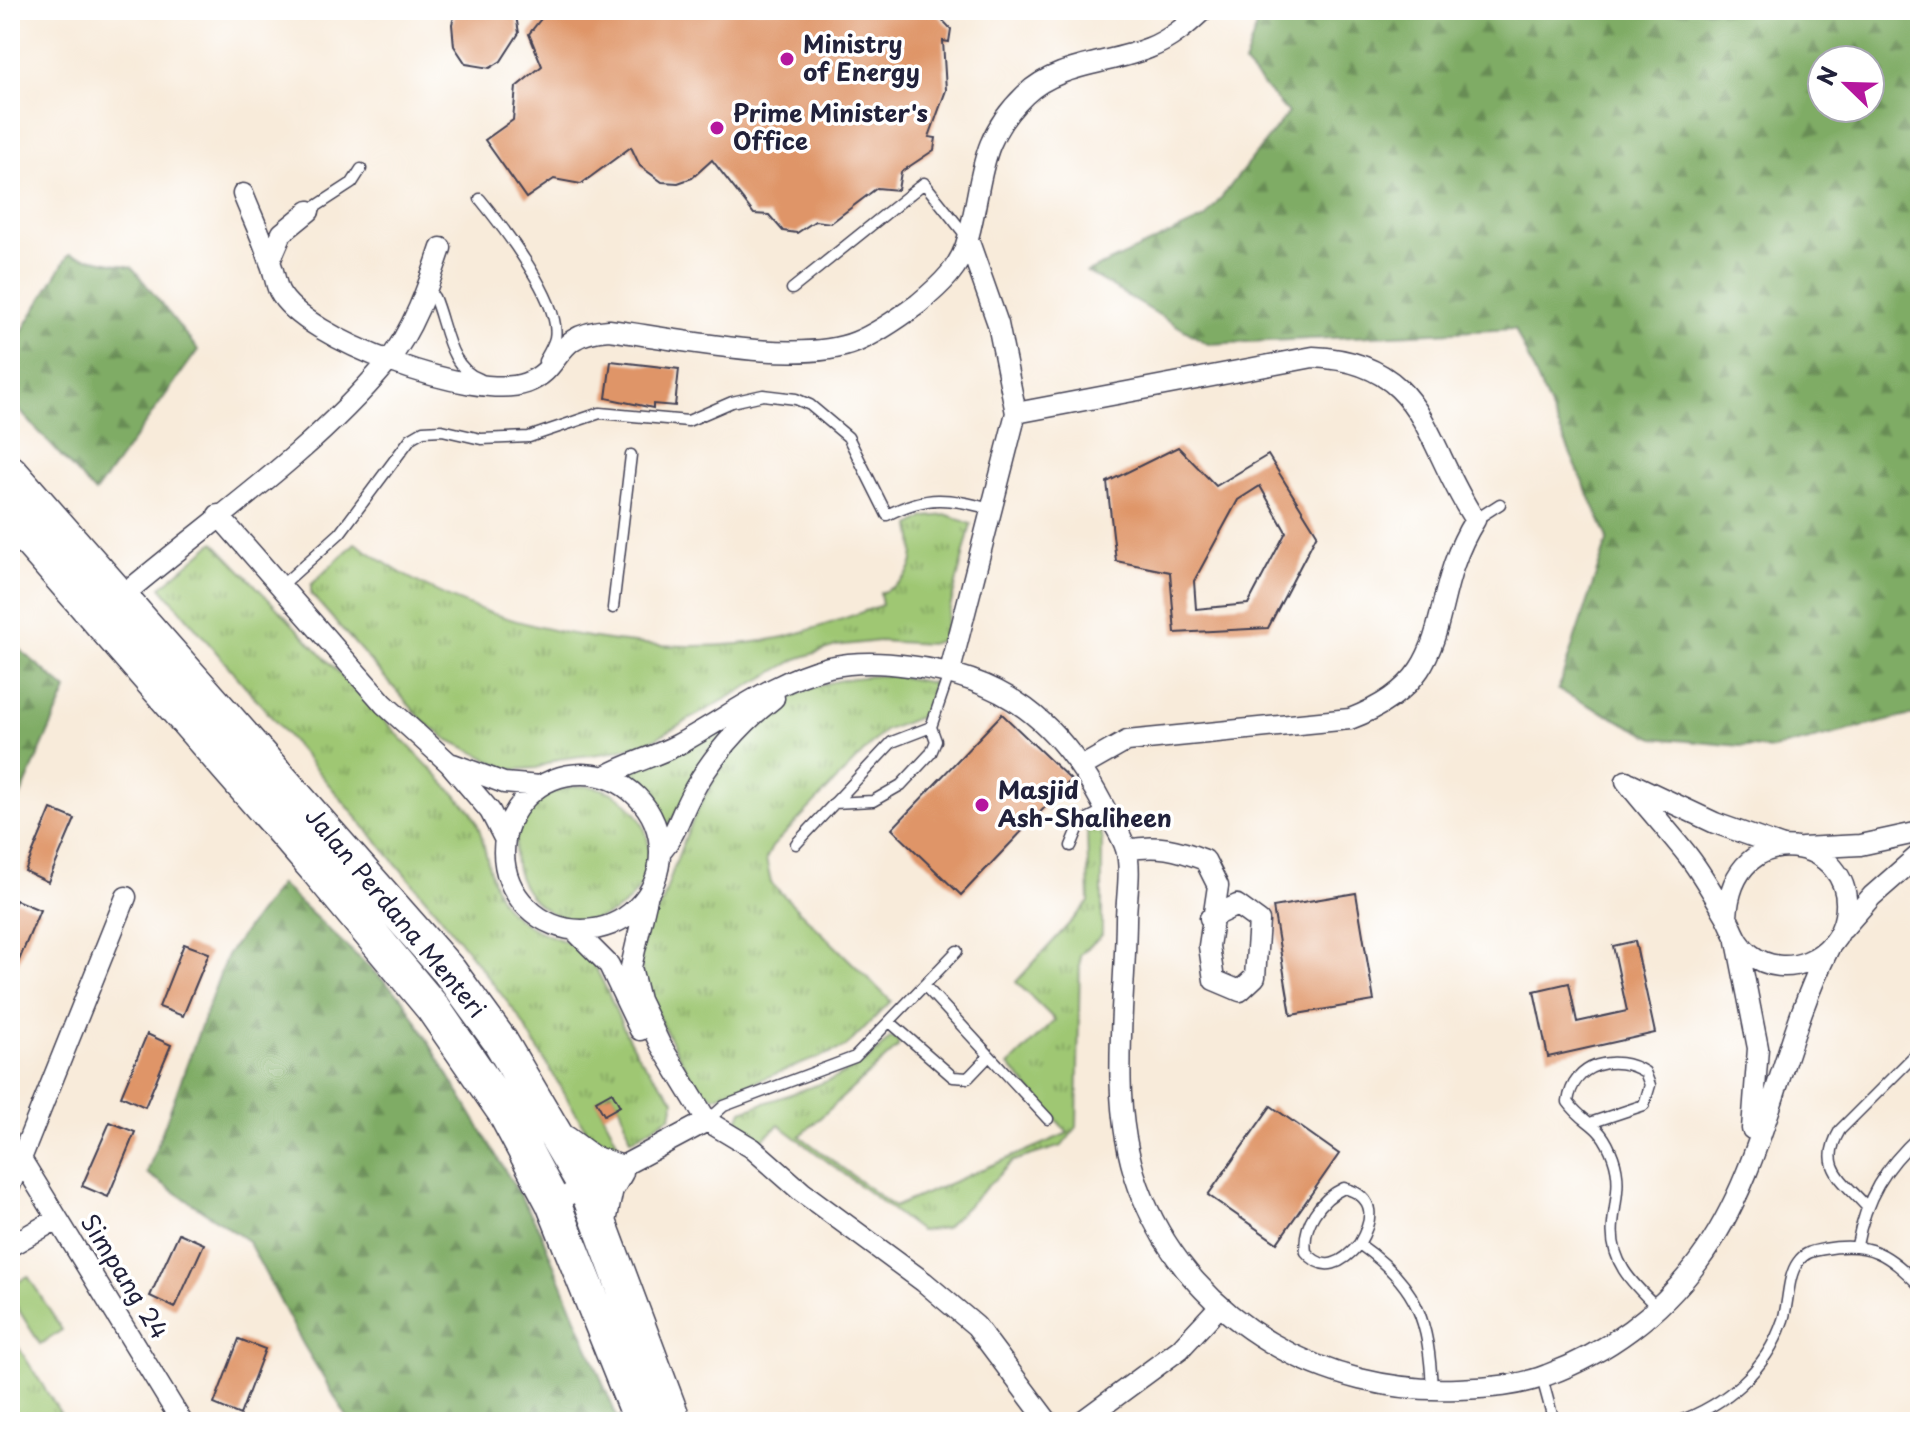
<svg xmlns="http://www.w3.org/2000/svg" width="1930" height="1432" font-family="'Playpen Sans',sans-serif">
	<defs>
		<pattern id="grass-tufts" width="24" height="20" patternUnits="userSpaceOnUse" patternTransform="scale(2)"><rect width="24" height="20" fill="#9fc773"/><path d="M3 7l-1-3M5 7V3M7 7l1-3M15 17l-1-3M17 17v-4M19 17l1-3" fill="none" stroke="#81a160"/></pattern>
		<pattern id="forest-firs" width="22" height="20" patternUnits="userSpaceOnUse" patternTransform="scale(2)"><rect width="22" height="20" fill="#7fac65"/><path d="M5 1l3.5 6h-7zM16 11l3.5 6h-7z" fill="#688c54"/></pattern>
	</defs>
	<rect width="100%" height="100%" fill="#fff"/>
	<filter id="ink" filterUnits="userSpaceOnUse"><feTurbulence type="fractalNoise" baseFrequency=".0125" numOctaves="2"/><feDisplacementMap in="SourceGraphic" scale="16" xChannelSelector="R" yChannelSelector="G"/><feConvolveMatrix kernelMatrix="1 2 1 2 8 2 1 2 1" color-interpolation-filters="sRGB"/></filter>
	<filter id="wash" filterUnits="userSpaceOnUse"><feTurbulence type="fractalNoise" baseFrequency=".006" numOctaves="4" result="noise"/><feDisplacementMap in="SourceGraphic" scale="32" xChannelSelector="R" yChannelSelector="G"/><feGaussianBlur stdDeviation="1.8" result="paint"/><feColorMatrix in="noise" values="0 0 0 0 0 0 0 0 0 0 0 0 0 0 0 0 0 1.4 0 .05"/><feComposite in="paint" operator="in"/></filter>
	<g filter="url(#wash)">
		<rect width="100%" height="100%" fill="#f8ebda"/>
		<!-- grass -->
		<path fill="url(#grass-tufts)" stroke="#607457" stroke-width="2" d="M948 515 971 524 942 640 930 644 879 641 836 646 797 659 649 742 607 753 558 759 537 768 510 770 447 739 424 722 311 594V585L355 543C372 554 389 566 406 576 506 633 671 662 784 637 817 629 850 616 882 605L880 593C914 580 918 560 911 526L925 517Z
			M214 542 471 811C488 839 485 876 503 903 529 939 570 934 589 958 609 986 618 1023 636 1052 647 1069 662 1084 674 1100L671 1116 631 1140 620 1106 611 1092 597 1101 619 1146 589 1135 519 1017 438 913 161 587Z
			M890 675 933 683 931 699 922 716 884 731 772 847 766 859 771 883 891 1001 846 1047 715 1097C695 1089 681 1060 671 1041 660 1018 640 988 641 962 641 951 644 930 649 921 654 913 660 909 663 901 686 824 733 712 818 686 842 678 865 676 890 675Z
			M735 721 667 827C657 803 645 788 624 773Z
			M515 853a67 67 0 1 1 134 0a67 67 0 1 1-134 0Z
			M1094 825 1099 828 1102 840V935L1080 955 1077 1127 1062 1146 1013 1161 945 1228 920 1231 779 1125 756 1145 737 1123 742 1111 833 1079 866 1062 891 1037 898 1040V1047L800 1136 894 1207 1068 1133 1009 1065 1055 1020 1016 982 1089 902 1087 831Z
			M10 1334 66 1422H10Z"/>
		<!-- forest -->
		<path fill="url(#forest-firs)" stroke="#506750" stroke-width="2" fill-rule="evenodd" d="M1262 10H1920V713L1773 749 1654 738 1558 690 1608 538 1515 329 1208 344 1087 272 1205 218 1288 113 1244 64ZM1822 60H1870V108H1822Z
			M69 254 132 267 198 350 95 493 10 400V351Z
			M10 641 67 690 10 820Z
			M280 884 403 999 538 1226 619 1422H350L303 1344 248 1241 147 1173 227 955Z"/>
		<!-- park -->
		<path fill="#9fc773" stroke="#607457" stroke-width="2" d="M28 1276 62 1330 40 1344 10 1296V1287Z"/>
		<g id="blocks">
			<!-- building -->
			<path fill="#df9568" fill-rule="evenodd" d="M456 10H515L519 33 501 61 490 68 466 64 454 46 452 24Z
				M548 10H933L951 29 949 42 943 41 946 90 929 137 936 138 934 150 901 172 898 190 877 188 831 223 815 221 797 233 783 231 769 215 754 214 712 160 692 178 678 183 662 182 640 166 631 147 581 184 554 179 526 198 485 140 513 120 516 87 542 66 529 34Z
				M611 361 679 369 675 406 653 404V408L606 398Z
				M1178 447 1216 486 1268 455 1317 534 1268 628 1175 633 1170 572 1116 561 1107 482ZM1260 486 1286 532 1248 604 1196 609 1194 581 1238 500Z
				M1002 714 1071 780 961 895 892 829Z
				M51 809 75 819 48 882 25 871Z
				M1356 893 1374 1001 1291 1015 1273 907Z
				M16 900 40 910 10 982V914Z
				M1635 941 1655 1033 1548 1057 1534 991 1569 983 1577 1022 1627 1011 1613 946Z
				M184 944 209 953 183 1016 159 1007Z
				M147 1034 171 1045 145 1107 121 1096Z
				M612 1092 620 1106 604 1115 596 1101Z
				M1271 1106 1339 1154 1277 1243 1208 1195Z
				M110 1122 135 1132 108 1197 82 1186Z
				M179 1233 204 1244 175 1308 150 1296Z
				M239 1339 265 1349 240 1415 214 1404Z"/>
		</g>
	</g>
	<g filter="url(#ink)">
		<use href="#blocks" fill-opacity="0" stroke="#424053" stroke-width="2"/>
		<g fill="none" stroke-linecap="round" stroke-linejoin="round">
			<defs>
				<path id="lane" d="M480 199C502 226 562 303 555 338 553 346 548 354 544 361
					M309 211 352 183 361 169
					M792 289 924 183 967 237
					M425 295 434 297C446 324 448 368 480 379
					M1475 520 1500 504
					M281 586 340 533 411 438 423 431 442 430 481 439 529 437 600 413 688 421 732 402 763 395 796 399 810 405 848 437 887 515C928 494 948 498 991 509
					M613 608 631 455
					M834 803 873 801 901 785 931 753 936 741 931 727
					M796 844 892 742 931 727 950 671
					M1071 846 1081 822 1105 810
					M926 987 1048 1119
					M890 1022 953 1077 968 1078 989 1056
					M707 1121 724 1106 855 1057 957 951
					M1593 1122 1644 1105 1650 1085 1645 1072C1615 1053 1573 1063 1568 1102 1586 1127 1600 1121 1613 1157 1622 1182 1615 1200 1613 1224 1609 1262 1633 1284 1658 1308
					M1866 1206C1842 1179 1818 1167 1840 1130L1917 1053
					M1359 1244C1373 1220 1377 1197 1344 1188 1320 1199 1302 1225 1306 1252 1324 1274 1343 1263 1359 1244 1418 1285 1429 1321 1432 1390
					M1857 1245C1866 1198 1884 1168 1920 1135
					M1542 1378 1554 1422
					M1677 1422C1725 1405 1766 1371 1783 1320 1789 1302 1787 1277 1798 1262 1805 1252 1813 1251 1824 1249 1871 1241 1888 1254 1920 1286"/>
				<path id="street" d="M243 194C252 217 263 239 270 262 274 271 275 282 279 291 304 340 476 402 526 383 566 368 550 334 609 330 673 338 798 366 856 342 878 333 899 318 918 304 941 285 961 267 968 238 984 179 977 141 1025 95 1056 64 1109 64 1149 48 1170 40 1187 25 1203 10
					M270 261 282 233 309 211
					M1016 413 1313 357C1427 362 1423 442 1475 520 1422 604 1463 676 1350 719L1127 741 1083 766
					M218 515 384 704 449 763 490 811 505 840
					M115 602C206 524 308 457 386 364 413 331 428 287 441 248
					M950 671 1016 413 998 324 968 239
					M453 764 504 783 540 786
					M504 852a78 78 0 1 1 156 0a78 78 0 1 1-156 0Z
					M604 777C628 763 654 757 677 745 727 718 773 681 829 667 857 661 882 662 909 666 1004 677 1059 721 1103 805 1110 819 1122 835 1126 849 1132 870 1126 899 1126 920 1125 1013 1106 1110 1143 1198 1195 1323 1326 1395 1458 1389 1487 1388 1520 1386 1547 1375 1607 1353 1660 1314 1698 1262 1766 1170 1778 1049 1829 948
					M1626 781C1646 807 1669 831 1689 857 1702 874 1714 895 1725 914 1734 929 1735 942 1750 954 1785 982 1838 958 1845 916 1859 837 1732 812 1727 917
					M1630 783 1715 823 1783 847
					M1802 848 1860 845 1920 832
					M1127 850C1157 844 1177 849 1205 860L1218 886 1209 946 1214 980 1240 991 1255 977 1259 921 1237 905 1210 918
					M661 851C676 834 680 816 690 797 709 760 741 723 774 698
					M647 898 631 967 639 1000 660 1044 707 1121 752 1148 802 1192 924 1282 976 1326 1048 1422
					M1843 929 1872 896 1920 854
					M575 931 609 965 640 1030
					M1737 941 1758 1048 1752 1129
					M21 1159 182 1422
					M10 1186 126 897
					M553 1203 707 1121
					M10 1246 57 1219
					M1081 1422 1180 1349 1219 1307"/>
				<path id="primary" d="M10 472 449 971 500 1041 586 1187 674 1422
					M10 518 316 868 433 1008 504 1111 553 1203 641 1422
					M564 1143 591 1163 616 1171 606 1188 599 1221"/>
			</defs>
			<!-- lane casing -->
			<use href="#lane" stroke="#424053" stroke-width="13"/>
			<!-- street casing -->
			<use href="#street" stroke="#424053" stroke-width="23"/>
			<!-- primary casing -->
			<use href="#primary" stroke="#424053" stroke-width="37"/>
			<!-- lane -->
			<use href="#lane" stroke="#fff" stroke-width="10"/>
			<!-- street -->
			<use href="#street" stroke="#fff" stroke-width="20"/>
			<!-- primary -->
			<use href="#primary" stroke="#fff" stroke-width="34"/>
		</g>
	</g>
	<!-- markers -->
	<g fill="#b5179e" stroke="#fff" stroke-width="3">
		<circle cx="787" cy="59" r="8"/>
		<circle cx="717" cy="128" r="8"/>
		<circle cx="982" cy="805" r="8"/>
	</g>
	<g text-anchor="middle" stroke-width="7" stroke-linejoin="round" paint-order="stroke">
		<!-- poi labels -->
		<g font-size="24" font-weight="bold" fill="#22223b" stroke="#fff" text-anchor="start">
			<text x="803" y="53">Ministry<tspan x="803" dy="28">of Energy</tspan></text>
			<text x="733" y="122">Prime Minister's<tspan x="733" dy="28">Office</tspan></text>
			<text x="998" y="799">Masjid<tspan x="998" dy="28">Ash-Shaliheen</tspan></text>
		</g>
		<!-- street labels -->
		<g font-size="24" fill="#22223b" stroke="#fff">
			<text transform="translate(395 913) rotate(50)" y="8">Jalan Perdana Menteri</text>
			<text transform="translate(124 1277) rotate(58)" y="8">Simpang 24</text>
		</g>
	</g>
	<!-- margin -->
	<rect width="1930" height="1432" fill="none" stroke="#fff" stroke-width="40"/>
	<!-- north arrow -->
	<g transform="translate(1846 84) rotate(293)"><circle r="38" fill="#ffffff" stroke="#a7a7b1" stroke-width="2"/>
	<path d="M0-6L14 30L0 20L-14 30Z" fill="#b5179e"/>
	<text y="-12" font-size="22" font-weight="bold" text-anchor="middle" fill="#22223b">N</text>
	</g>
</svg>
